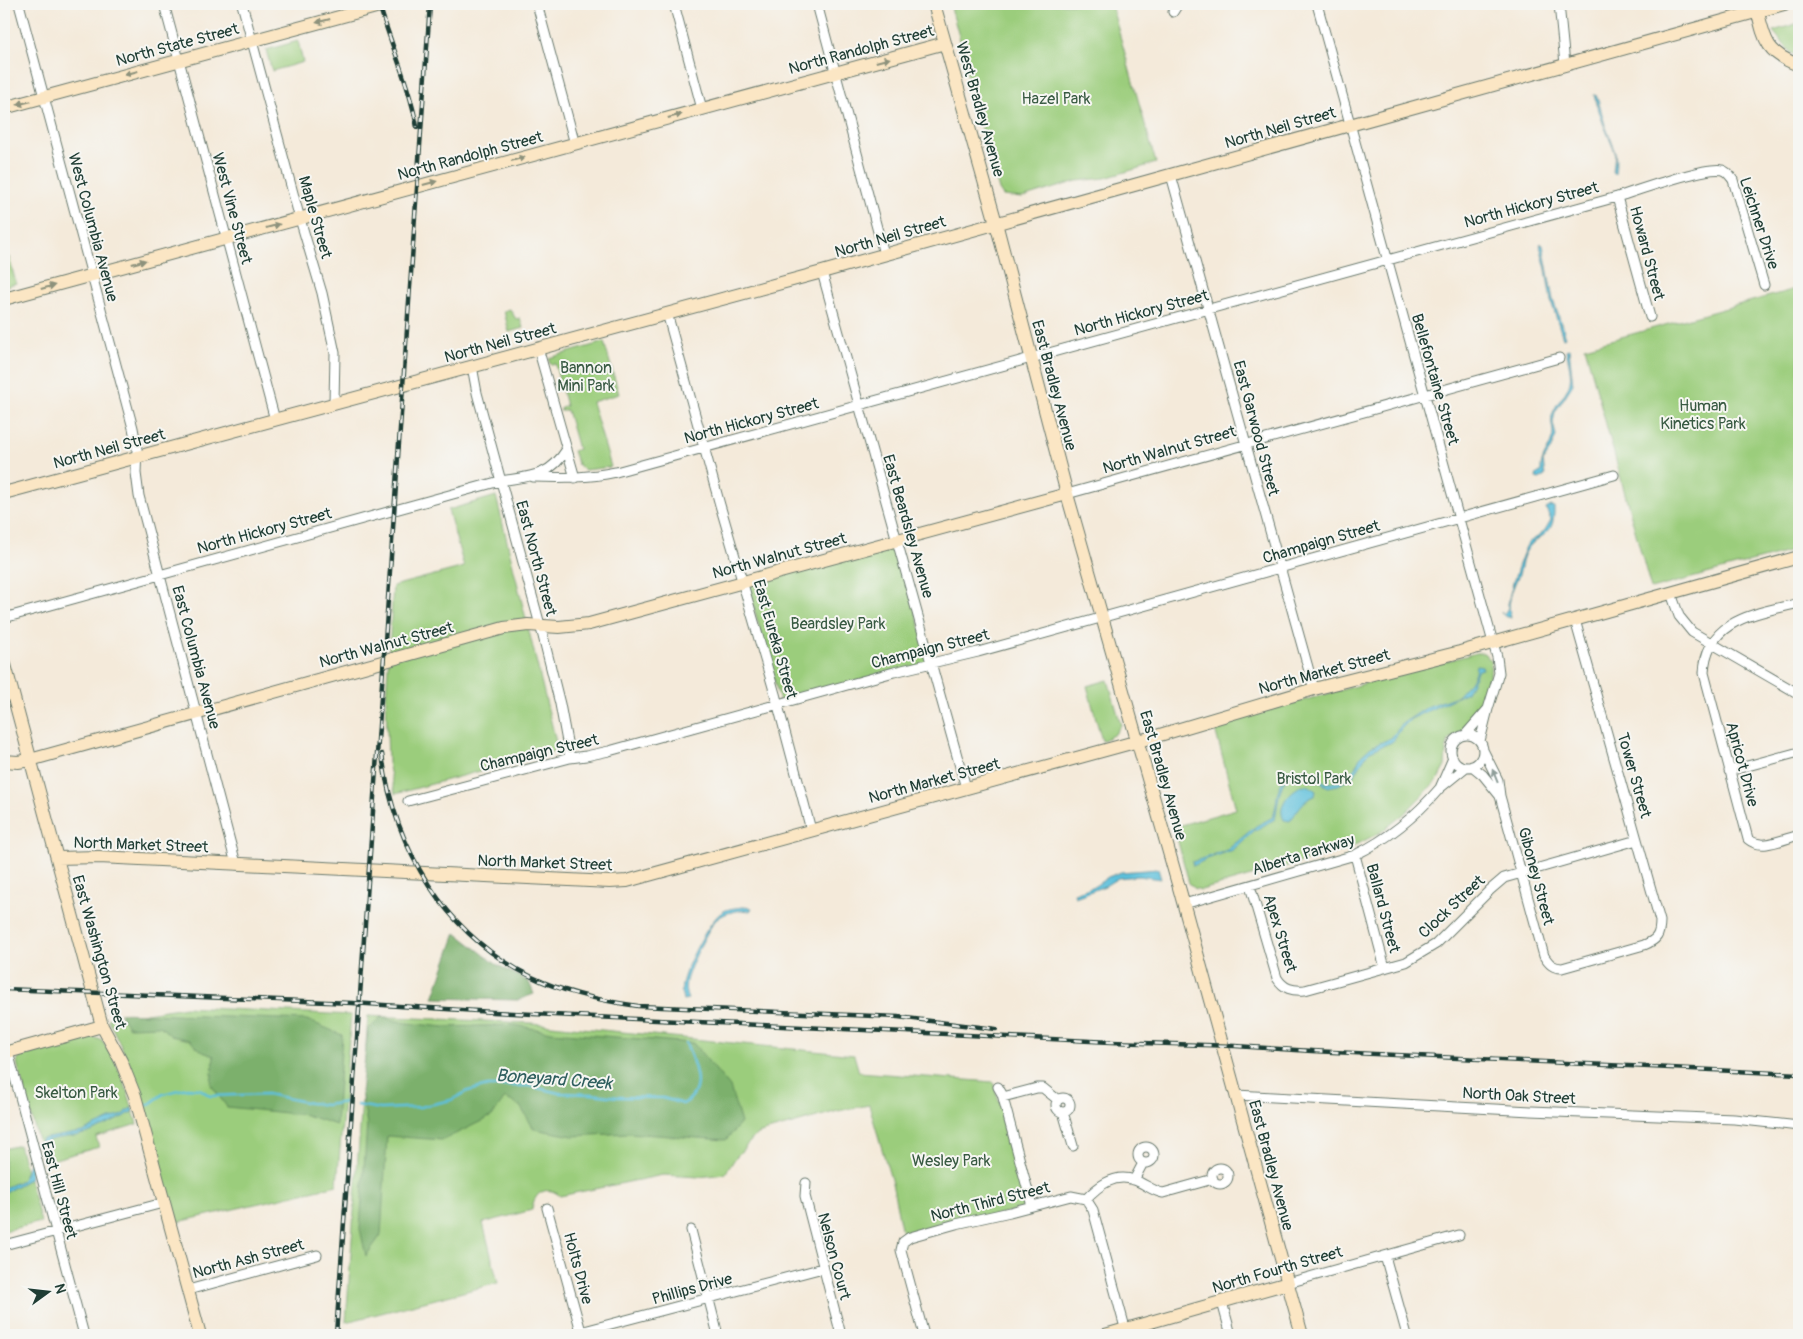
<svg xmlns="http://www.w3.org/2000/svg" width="1803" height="1339" font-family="Pangolin,sans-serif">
	<rect width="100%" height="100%" fill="#f6f6f2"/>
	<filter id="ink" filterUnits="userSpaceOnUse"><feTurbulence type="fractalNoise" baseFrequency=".02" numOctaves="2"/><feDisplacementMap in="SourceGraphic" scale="10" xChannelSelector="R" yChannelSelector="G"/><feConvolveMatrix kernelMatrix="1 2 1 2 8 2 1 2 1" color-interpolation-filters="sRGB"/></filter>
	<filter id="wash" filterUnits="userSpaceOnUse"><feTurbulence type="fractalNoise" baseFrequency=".0096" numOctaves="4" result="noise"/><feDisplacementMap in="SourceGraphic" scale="20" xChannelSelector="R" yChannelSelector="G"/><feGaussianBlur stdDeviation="1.12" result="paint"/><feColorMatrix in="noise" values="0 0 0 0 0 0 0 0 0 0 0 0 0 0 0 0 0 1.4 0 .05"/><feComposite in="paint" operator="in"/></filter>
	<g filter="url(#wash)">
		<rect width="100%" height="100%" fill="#f4eada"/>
		<!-- green -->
		<path fill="#9bcd7c" stroke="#5d8558" d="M950 4H1111L1156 163 1105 178 1077 181 1022 198 1003 196 999 190 961 52 963 51Z
			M1799 23V56L1791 53 1773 31Z
			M298 41 303 62 272 71 266 50Z
			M9 257 16 283 4 287V259Z
			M1799 288V549L1651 589 1585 347Z
			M510 309 516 319 520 318 523 328 509 332 504 311Z
			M604 342 619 394 592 402 611 467 585 470 578 465 573 451 578 449 567 410 560 411 561 408 566 406 555 364H550L549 358Z
			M496 496 558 750 395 794 388 763 386 699 393 586 464 567 448 510Z
			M896 543 930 662 780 702 747 583Z
			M1476 653H1484L1491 661 1490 680 1475 721 1449 740 1446 750 1445 766 1438 779 1404 814 1381 832 1348 849 1201 890 1194 888 1189 883 1174 827 1236 809 1214 725Z
			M1108 680 1121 725 1115 734 1102 741 1087 686Z
			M185 1007 351 1015 337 1185 174 1223 140 1097 130 1065 108 1019Z
			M368 1016 531 1023 854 1055 859 1072 993 1082 1032 1206 903 1238 892 1183 869 1105 838 1111 757 1134 736 1157 725 1174 699 1177 663 1175 560 1196C547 1184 533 1193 532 1210L483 1223 498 1283 346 1322Z
			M91 1037 102 1040C121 1067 128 1092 137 1124L96 1137 99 1147 44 1162 17 1063 19 1057Z
			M19 1145 26 1170 22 1180 4 1188V1149Z
			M29 1179 41 1222 4 1231V1193Z"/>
		<!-- forest -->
		<path fill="#7cb06c" stroke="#4e7650" d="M456 933 496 964 529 982 534 994 518 1000 433 998Z
			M119 1013 307 1020 342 1035 336 1125 306 1115 227 1107 211 1085 214 1056 203 1052 189 1040 171 1036 160 1026 129 1027Z
			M381 1017 406 1023 444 1027 515 1025 551 1032 693 1043 730 1087 741 1123 726 1140 628 1133 573 1136 534 1129 520 1106 505 1098 492 1116 443 1140 387 1136 381 1235 366 1256 360 1229 367 1124 361 1092 368 1030Z"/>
		<!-- water -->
		<path fill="#5dc0db" stroke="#3e7e88" d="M1594 95H1596C1600 105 1602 115 1605 125 1613 145 1618 152 1615 174L1613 173 1615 152 1603 123Z
			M1541 243 1543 245 1553 300 1566 337 1563 338 1551 301 1546 269 1540 245Z
			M1569 349 1573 384 1555 412 1553 423 1556 436 1550 451 1543 461 1545 476 1539 479 1536 478 1537 474 1541 472C1540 458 1549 451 1552 439 1555 432 1550 424 1552 416 1555 404 1565 396 1569 385 1573 375 1568 360 1566 350Z
			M1551 506 1554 507C1555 541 1537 531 1525 553 1522 558 1522 565 1520 571 1517 580 1511 590 1510 600 1508 606 1510 613 1511 618 1507 616 1504 618 1501 611L1504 614 1508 608C1506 601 1522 553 1527 545 1529 541 1535 539 1539 536 1545 532 1547 526 1551 520L1546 509Z
			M1476 665 1482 666 1483 669 1478 670 1467 692 1411 719 1401 729 1392 742 1370 751 1364 759 1354 776 1339 785 1328 787C1321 783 1314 778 1307 775 1278 765 1279 803 1275 819L1254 831 1233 850 1207 859 1193 866 1192 862 1227 850 1256 826 1273 817C1280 796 1272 777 1302 772L1327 783 1344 781 1352 774 1360 757 1371 747 1391 738 1403 723 1429 706 1457 696 1470 682 1475 673Z
			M1303 785 1309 786 1316 791 1315 796C1302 800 1298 811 1290 821L1284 820C1276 805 1291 790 1303 785Z
			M1158 869 1161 879 1138 876 1118 878 1105 886 1075 897 1074 893 1095 886 1108 877 1121 872Z
			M743 907 752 908 750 911C741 909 725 912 717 919 709 925 688 970 686 981 685 988 685 993 688 999L683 1000C682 995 681 990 682 985 684 969 710 917 724 911 729 908 737 908 743 907Z
			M132 1108 133 1112C118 1119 101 1129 84 1134 72 1137 61 1137 49 1140L41 1150V1139L82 1132 113 1118 123 1115 126 1111Z
			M30 1162 33 1167 29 1179 4 1193V1188L22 1180Z"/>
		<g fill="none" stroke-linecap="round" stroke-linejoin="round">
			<!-- stream -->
			<path stroke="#5dc0db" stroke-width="2.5" d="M357 1105 381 1109 420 1107 451 1100 468 1091 488 1086H529L559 1093 591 1094 618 1097 663 1098 683 1104C708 1090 693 1063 686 1043
				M144 1107 151 1103 163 1094 187 1088 200 1089 210 1096 267 1094 310 1103 326 1105 346 1102"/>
		</g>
	</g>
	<g filter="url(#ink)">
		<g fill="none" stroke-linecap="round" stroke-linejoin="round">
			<defs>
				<path id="street" d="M19 4 133 428 137 449 136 473 139 496 236 864
					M164 4 275 420
					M242 4 300 219 322 293 335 353 334 403
					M537 4 575 144
					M674 4 702 109
					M817 4 884 254
					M1317 4 1497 657 1499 673 1488 709
					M1559 4 1565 64
					M1173 12 1178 4
					M1171 175 1314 689
					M1617 197 1650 317
					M822 272 966 788
					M667 313 720 505 775 694 811 830
					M538 348 575 478
					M472 366 477 393 543 636 560 704 570 758
					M533 477C562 478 588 478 616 472L1617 197C1636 191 1706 166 1722 170 1727 171 1730 176 1733 180L1764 285
					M1067 494 1559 358
					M1671 593 1679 616 1692 632 1799 694
					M1799 603C1757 614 1706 618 1704 673L1748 839C1762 851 1783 839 1799 835
					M4 618 500 481C530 476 549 478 567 449
					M1466 734 1488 709 1480 741
					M1451 751a16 16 0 1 1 32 0a16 16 0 1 1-32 0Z
					M1453 758 1440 788 1466 767
					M1472 766 1483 775 1500 796 1498 780 1483 750
					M1729 771 1799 752
					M1500 796 1544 956C1549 964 1553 968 1562 968L1644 945C1657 940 1660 935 1660 921L1575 620
					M408 801 570 758 586 756 609 751 894 672 978 652 1614 475
					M1355 855 1385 968
					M1250 886 1277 978C1284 989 1292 991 1305 990L1406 962 1436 944 1490 890 1504 878 1637 840
					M1184 904 1355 855C1388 839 1416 816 1440 788
					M8 1052 84 1335
					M998 1087 1002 1094 1032 1206
					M1236 1095 1531 1111 1734 1119 1799 1126
					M1003 1097 1037 1088H1043L1058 1100
					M1056 1105a7 7 0 1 1 14 0a7 7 0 1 1-14 0Z
					M1063 1112 1073 1146
					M1138 1155a8 8 0 1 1 16 0a8 8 0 1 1-16 0Z
					M1212 1176a8 8 0 1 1 16 0a8 8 0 1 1-16 0Z
					M1134 1180 1143 1163
					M806 1183 805 1196 841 1335
					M1086 1199C1099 1185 1115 1173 1134 1180 1144 1183 1152 1191 1163 1193L1213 1179
					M547 1208 582 1335
					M691 1230 718 1335
					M4 1245 163 1203
					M1385 1256 1407 1335
					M1288 1283 1459 1235
					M188 1290 317 1255
					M1222 1302 1231 1335
					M569 1335 823 1268
					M924 1335 901 1250 903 1242 910 1237 956 1224 1010 1212 1071 1196 1086 1199 1093 1210 1127 1335"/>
				<path id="secondary" d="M934 4 996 223 1067 494 1180 891 1302 1335
					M1756 4C1764 37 1764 53 1799 65
					M4 108 387 4
					M4 299 945 43
					M4 493 822 272 1784 4
					M4 661 102 1026 121 1061 135 1096 200 1335
					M4 761 18 762 30 760 504 628 528 625 559 627 589 624 1067 494
					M57 858 99 857 610 882 627 881 1153 737 1314 689 1460 652 1799 557
					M4 1053 102 1026
					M1105 1335 1288 1283"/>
			</defs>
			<!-- street casing -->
			<use href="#street" stroke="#6a7a6e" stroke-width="11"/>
			<!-- secondary casing -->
			<use href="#secondary" stroke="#6a7a6e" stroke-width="14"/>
			<!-- street -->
			<use href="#street" stroke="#fff" stroke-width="9"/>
			<!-- secondary -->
			<use href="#secondary" stroke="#fbe6c4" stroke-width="12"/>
			<defs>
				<path id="rail" d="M379 4C391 45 409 84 417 127
					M382 754C394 848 445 935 532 977 565 993 602 1001 638 1006L898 1017 996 1029
					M4 989 352 1003 493 1012 1111 1042 1235 1046 1312 1051 1799 1074
					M336 1335 430 4"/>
			</defs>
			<!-- rail casing -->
			<use href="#rail" stroke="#1f3d34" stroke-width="4.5"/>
			<!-- rail -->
			<use href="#rail" stroke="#f6f6f2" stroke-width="2.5" stroke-dasharray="8" stroke-linecap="butt"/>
		</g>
		<!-- one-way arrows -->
		<defs><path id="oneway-solid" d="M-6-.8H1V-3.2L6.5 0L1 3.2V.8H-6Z" transform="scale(1.25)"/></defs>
		<g fill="#8d927c">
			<use href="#oneway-solid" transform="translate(323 21) rotate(165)"/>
			<use href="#oneway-solid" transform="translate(883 60) rotate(-15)"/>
			<use href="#oneway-solid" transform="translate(131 73) rotate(165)"/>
			<use href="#oneway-solid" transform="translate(24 103) rotate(166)"/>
			<use href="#oneway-solid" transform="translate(675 116) rotate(-15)"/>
			<use href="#oneway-solid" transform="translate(518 159) rotate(-15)"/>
			<use href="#oneway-solid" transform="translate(430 183) rotate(-15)"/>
			<use href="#oneway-solid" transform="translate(273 226) rotate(-15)"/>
			<use href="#oneway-solid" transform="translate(139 262) rotate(-15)"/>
			<use href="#oneway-solid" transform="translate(48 287) rotate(-15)"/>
		</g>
		<use fill="#8f9e9a" href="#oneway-solid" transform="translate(1495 776) rotate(-112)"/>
	</g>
	<g text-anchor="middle" stroke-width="4" stroke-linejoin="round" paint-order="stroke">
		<!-- street labels -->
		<g font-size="16" fill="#1f3d34" stroke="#f6f6f2">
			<text transform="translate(177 44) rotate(-15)" y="6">North State Street</text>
			<text transform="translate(861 49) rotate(-15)" y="6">North Randolph Street</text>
			<text transform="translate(981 109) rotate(74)" y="6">West Bradley Avenue</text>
			<text transform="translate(1280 127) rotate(-16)" y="6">North Neil Street</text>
			<text transform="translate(470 155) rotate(-15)" y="6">North Randolph Street</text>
			<text transform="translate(1531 204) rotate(-15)" y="6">North Hickory Street</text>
			<text transform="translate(233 208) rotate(75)" y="6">West Vine Street</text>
			<text transform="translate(316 217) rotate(74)" y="6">Maple Street</text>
			<text transform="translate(1760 223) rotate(72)" y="6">Leichner Drive</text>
			<text transform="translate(94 227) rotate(75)" y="6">West Columbia Avenue</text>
			<text transform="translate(890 236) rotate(-16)" y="6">North Neil Street</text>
			<text transform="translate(1648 253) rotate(75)" y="6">Howard Street</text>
			<text transform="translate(1141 312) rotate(-15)" y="6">North Hickory Street</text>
			<text transform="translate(500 342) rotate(-15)" y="6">North Neil Street</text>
			<text transform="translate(1436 379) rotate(74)" y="6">Bellefontaine Street</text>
			<text transform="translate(1055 385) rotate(75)" y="6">East Bradley Avenue</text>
			<text transform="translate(751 420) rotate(-15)" y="6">North Hickory Street</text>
			<text transform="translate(1257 428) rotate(75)" y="6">East Garwood Street</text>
			<text transform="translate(109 448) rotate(-15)" y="6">North Neil Street</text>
			<text transform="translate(1169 449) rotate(-16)" y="6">North Walnut Street</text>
			<text transform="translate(909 526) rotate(74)" y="6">East Beardsley Avenue</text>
			<text transform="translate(264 530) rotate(-15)" y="6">North Hickory Street</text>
			<text transform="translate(1321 541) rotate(-16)" y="6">Champaign Street</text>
			<text transform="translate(779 555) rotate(-15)" y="6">North Walnut Street</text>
			<text transform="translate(537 558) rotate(75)" y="6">East North Street</text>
			<text transform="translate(776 639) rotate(74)" y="6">East Eureka Street</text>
			<text transform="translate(386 644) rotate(-15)" y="6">North Walnut Street</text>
			<text transform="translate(930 648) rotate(-14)" y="6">Champaign Street</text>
			<text transform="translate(197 657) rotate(75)" y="6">East Columbia Avenue</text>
			<text transform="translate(1324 671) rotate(-15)" y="6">North Market Street</text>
			<text transform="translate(539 752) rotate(-13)" y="6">Champaign Street</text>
			<text transform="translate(1743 764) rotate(75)" y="6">Apricot Drive</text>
			<text transform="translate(1164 775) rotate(74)" y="6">East Bradley Avenue</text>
			<text transform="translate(1635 775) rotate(74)" y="6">Tower Street</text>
			<text transform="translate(934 780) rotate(-15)" y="6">North Market Street</text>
			<text transform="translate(141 844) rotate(2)" y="6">North Market Street</text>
			<text transform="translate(1303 854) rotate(-17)" y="6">Alberta Parkway</text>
			<text transform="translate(545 862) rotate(2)" y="6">North Market Street</text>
			<text transform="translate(1537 876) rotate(75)" y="6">Giboney Street</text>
			<text transform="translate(1451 906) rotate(-43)" y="6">Clock Street</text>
			<text transform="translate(1384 908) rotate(75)" y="6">Ballard Street</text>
			<text transform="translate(1281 933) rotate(73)" y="6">Apex Street</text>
			<text transform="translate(100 952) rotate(74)" y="6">East Washington Street</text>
			<text transform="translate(1519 1095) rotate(3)" y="6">North Oak Street</text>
			<text transform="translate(1272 1165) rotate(75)" y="6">East Bradley Avenue</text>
			<text transform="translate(60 1190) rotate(75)" y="6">East Hill Street</text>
			<text transform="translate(990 1201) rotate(-14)" y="6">North Third Street</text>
			<text transform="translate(835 1256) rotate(75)" y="6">Nelson Court</text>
			<text transform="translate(248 1258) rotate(-15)" y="6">North Ash Street</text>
			<text transform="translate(579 1268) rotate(75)" y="6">Holts Drive</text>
			<text transform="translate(1277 1269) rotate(-16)" y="6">North Fourth Street</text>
			<text transform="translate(692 1288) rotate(-15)" y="6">Phillips Drive</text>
		</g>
		<!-- park labels -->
		<g font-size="16" fill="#385a42" stroke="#f6f6f2">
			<text x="1056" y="104">Hazel Park</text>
			<text x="586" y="373">Bannon<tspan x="586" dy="18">Mini Park</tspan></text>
			<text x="1703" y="411">Human<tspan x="1703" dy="18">Kinetics Park</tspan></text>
			<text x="838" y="629">Beardsley Park</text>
			<text x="1314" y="784">Bristol Park</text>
			<text x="76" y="1098">Skelton Park</text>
			<text x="951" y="1166">Wesley Park</text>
		</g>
		<!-- water labels -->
		<g font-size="18" font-style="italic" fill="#2e5e5e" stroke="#f6f6f2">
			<text transform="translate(554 1079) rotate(4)" y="6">Boneyard Creek</text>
		</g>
	</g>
	<!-- margin -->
	<rect width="1803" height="1339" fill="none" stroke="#f6f6f2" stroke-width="20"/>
	<!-- north arrow -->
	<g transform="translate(48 1292) rotate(75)" stroke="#f6f6f2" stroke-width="4" paint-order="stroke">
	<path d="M0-4L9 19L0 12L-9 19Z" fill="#1f3d34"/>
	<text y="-8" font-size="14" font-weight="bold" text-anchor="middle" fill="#1f3d34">N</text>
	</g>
</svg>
